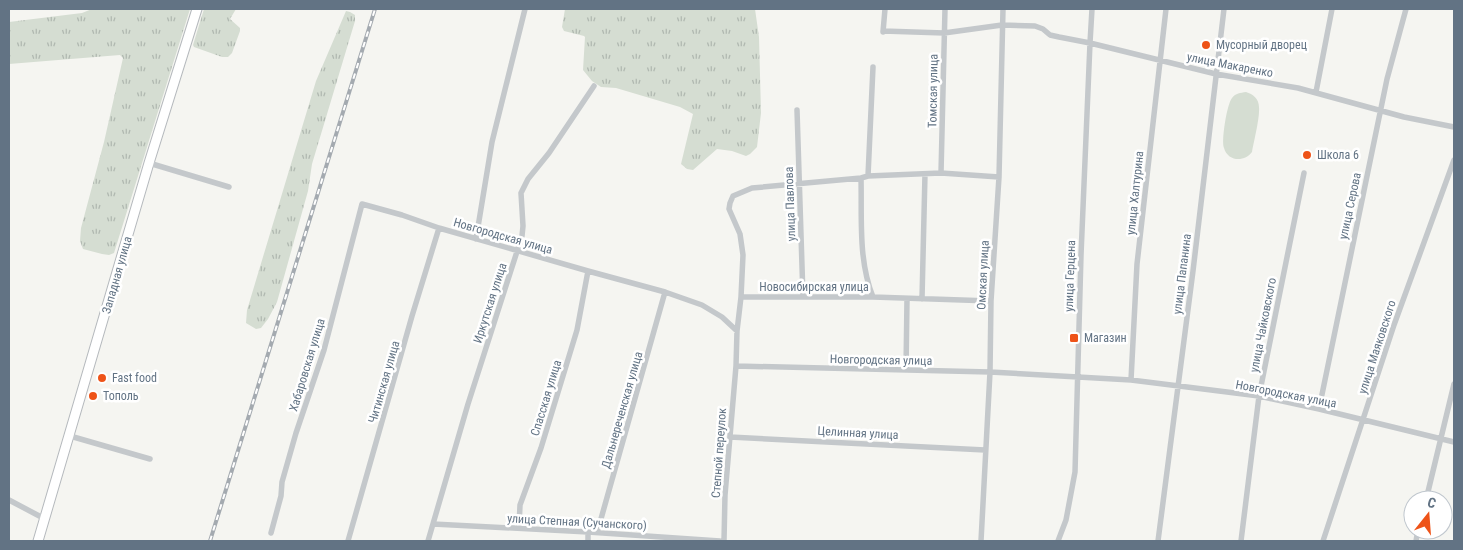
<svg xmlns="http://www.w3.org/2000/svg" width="1463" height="550" font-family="'Roboto Condensed',sans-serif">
	<defs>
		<pattern id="grass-tufts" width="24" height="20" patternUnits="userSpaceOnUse" patternTransform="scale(1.25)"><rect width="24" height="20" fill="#d5ddd2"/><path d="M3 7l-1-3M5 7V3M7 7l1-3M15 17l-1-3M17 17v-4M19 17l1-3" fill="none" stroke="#b0b8b0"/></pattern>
	</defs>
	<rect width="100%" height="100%" fill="#f5f5f1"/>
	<!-- grass -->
	<path fill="url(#grass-tufts)" d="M92 9H190L114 253 109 255 102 254 83 249 80 241 81 228 104 142 123 58 120 55 9 64V22L82 13Z
		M204 9H236L230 19 240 28V31L232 53 228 57H222L194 47 193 45Z
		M565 9H755L759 37 761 113 757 147 750 154 746 156 732 151 717 149 693 170 687 169 681 164 693 114 680 107 616 88 601 87 592 81 583 70 585 37 584 36 564 31 562 27Z
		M346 11 350 12 355 15V21L312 164 308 191 277 302 268 319 261 328 256 329 246 323 247 310 316 81Z"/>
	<!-- pitch -->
	<path fill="#d5ddd2" d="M1246 92C1253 94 1259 99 1259 107 1260 117 1254 141 1252 152 1245 162 1228 162 1224 148 1221 141 1227 104 1232 98 1236 93 1240 93 1246 92Z"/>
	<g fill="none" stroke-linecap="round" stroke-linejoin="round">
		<defs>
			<path id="primary" d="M38 541 149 163 197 9"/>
		</defs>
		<!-- primary casing -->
		<use href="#primary" stroke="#b5b9bd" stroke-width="11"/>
		<!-- minor -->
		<path stroke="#c4c8cb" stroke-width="5.5" d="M883 31 944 33 1002 25 1035 26 1043 29 1050 35 1059 37 1090 43 1216 74 1298 88 1404 117 1454 127
			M883 32 885 9
			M1316 92 1332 9
			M797 110 803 297
			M149 163 229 187
			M941 173 945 9
			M868 176 873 67
			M861 178C862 218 858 260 873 297
			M476 239 492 142 525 9
			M922 299 925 174
			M991 301 873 297H741L743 255 740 234 729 209 730 203 733 196 752 188 861 178 868 176 941 173 999 177
			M737 331 741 297
			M906 370 907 299
			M1131 380 1137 264 1166 9
			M1319 409 1387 79 1406 9
			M70 436 150 459
			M730 437 985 450
			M9 500 45 519
			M1426 500 1454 384
			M433 524 588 532 720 541
			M519 528 520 505 541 448 577 330 588 271
			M588 532V541
			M271 533 281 496 282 482 296 433 324 350 362 204 402 215 439 228 588 271 665 292 702 305 722 317 737 331 736 366 990 372 1131 380 1259 396 1319 409 1454 442
			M597 533 665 292
			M348 541 412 316 439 228
			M428 541 468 404 522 236 523 226 521 193 528 179 549 153 594 86
			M724 541 725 495 736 366
			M981 541 990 372 991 301 999 177 1003 9
			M1058 541 1066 520 1075 472 1081 255 1090 43 1092 9
			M1158 541 1193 271 1224 9
			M1241 541 1259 396 1304 173
			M1323 541 1394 325 1454 160
			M1416 541 1418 530"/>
		<!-- primary -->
		<use href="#primary" stroke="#fff" stroke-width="9"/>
		<defs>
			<path id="rail" d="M210 541 375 9"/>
		</defs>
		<!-- rail casing -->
		<use href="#rail" stroke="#a4aab0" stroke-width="4"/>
		<!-- rail -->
		<use href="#rail" stroke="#fff" stroke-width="2" stroke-dasharray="5.5" stroke-linecap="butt"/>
	</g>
	<!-- markers -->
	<g fill="#ee5318" stroke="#fff" stroke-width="2">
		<circle cx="1206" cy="45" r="5"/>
		<circle cx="1307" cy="155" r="5"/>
		<rect x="1069" y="333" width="10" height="10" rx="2.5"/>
		<circle cx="102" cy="378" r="5"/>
		<circle cx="93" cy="396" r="5"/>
	</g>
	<g text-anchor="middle" stroke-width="5" stroke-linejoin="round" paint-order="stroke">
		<!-- poi labels -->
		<g font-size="12" fill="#627384" stroke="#fff" text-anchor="start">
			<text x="1216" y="49">Мусорный дворец</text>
			<text x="1317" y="159">Школа 6</text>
			<text x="1084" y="342">Магазин</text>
			<text x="112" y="382">Fast food</text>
			<text x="103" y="400">Тополь</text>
		</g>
		<!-- street labels -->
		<g font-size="12" fill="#627384" stroke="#fff">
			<text transform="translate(1230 65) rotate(11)" y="4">улица Макаренко</text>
			<text transform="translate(933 91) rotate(-89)" y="4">Томская улица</text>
			<text transform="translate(1135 193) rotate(-84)" y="4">улица Халтурина</text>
			<text transform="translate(790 204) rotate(-92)" y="4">улица Павлова</text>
			<text transform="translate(1350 206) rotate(-78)" y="4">улица Серова</text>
			<text transform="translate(503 236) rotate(16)" y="4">Новгородская улица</text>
			<text transform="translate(1182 274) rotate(-83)" y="4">улица Папанина</text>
			<text transform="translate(117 275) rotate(-74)" y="4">Западная улица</text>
			<text transform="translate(983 275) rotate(-87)" y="4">Омская улица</text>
			<text transform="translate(1070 276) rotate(-88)" y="4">улица Герцена</text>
			<text x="814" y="291">Новосибирская улица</text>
			<text transform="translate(490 303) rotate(-72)" y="4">Иркутская улица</text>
			<text transform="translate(1263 325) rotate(-79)" y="4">улица Чайковского</text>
			<text transform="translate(1377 347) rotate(-72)" y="4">улица Маяковского</text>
			<text transform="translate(881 360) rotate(1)" y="4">Новгородская улица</text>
			<text transform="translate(307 365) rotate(-73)" y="4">Хабаровская улица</text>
			<text transform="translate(384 382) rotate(-74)" y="4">Читинская улица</text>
			<text transform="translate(1286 394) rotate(11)" y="4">Новгородская улица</text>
			<text transform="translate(546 398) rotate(-73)" y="4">Спасская улица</text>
			<text transform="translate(622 410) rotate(-74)" y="4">Дальнереченская улица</text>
			<text transform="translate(858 433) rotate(3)" y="4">Целинная улица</text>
			<text transform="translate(719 453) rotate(-86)" y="4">Степной переулок</text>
			<text transform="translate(577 522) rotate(3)" y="4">улица Степная (Сучанского)</text>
		</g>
	</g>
	<!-- border -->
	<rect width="1463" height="550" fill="none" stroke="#627384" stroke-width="20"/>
	<!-- north arrow -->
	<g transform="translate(1428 515) rotate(17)"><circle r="24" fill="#ffffff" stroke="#c0c7ce"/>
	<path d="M0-4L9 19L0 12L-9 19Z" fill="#ee5318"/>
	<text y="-8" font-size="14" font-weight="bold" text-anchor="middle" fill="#627384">С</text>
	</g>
</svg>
